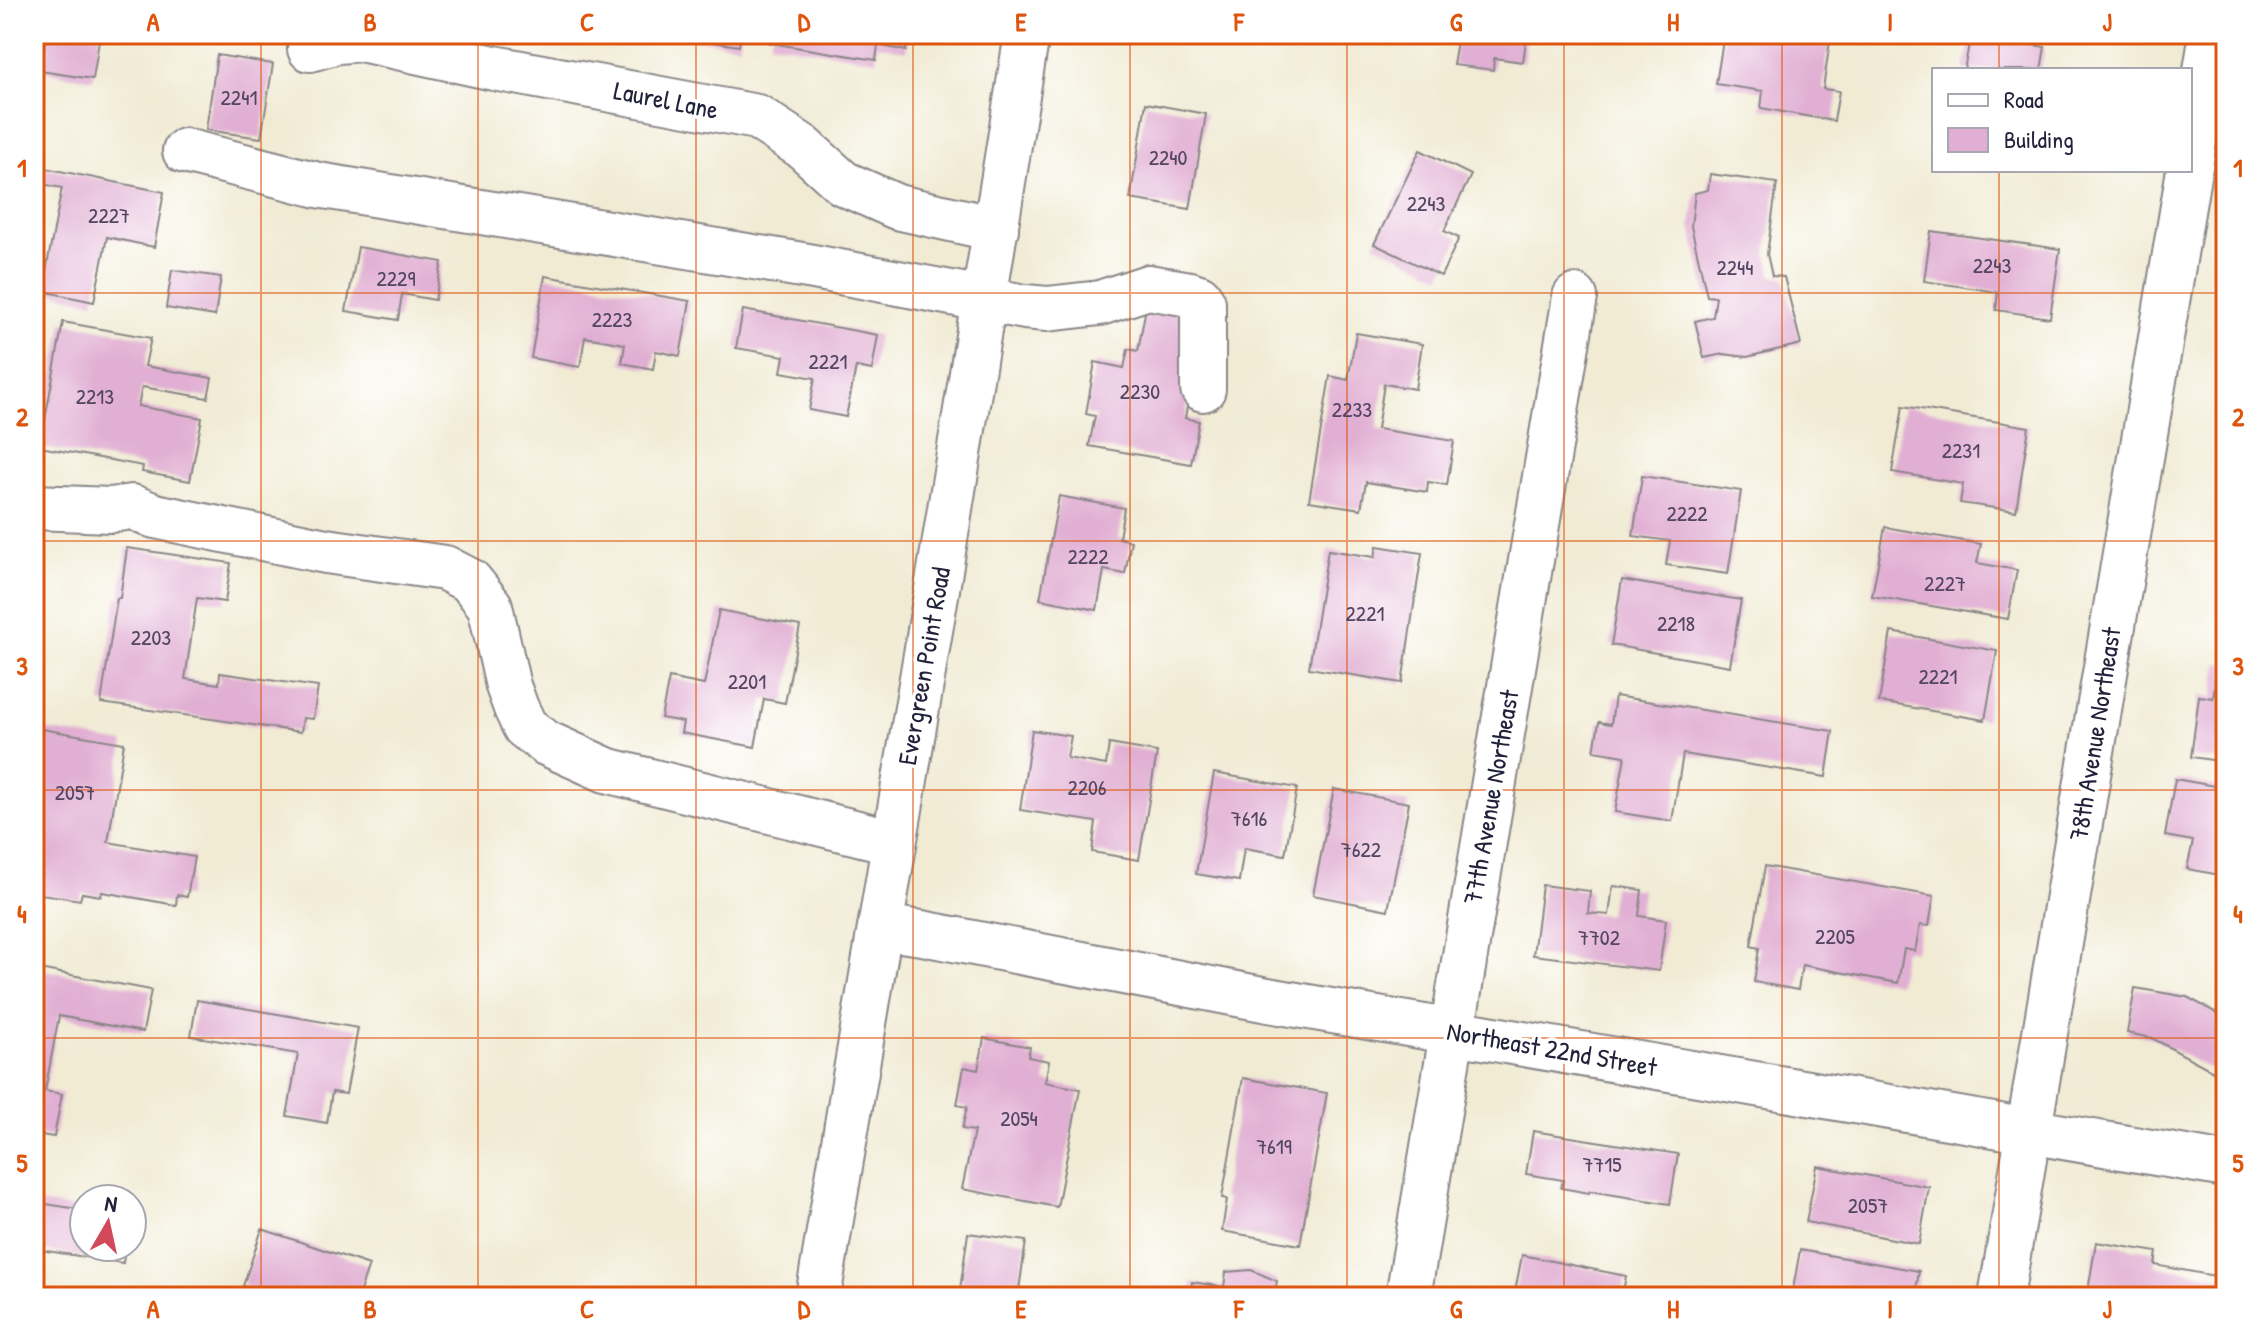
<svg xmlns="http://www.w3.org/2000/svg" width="2260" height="1331" font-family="'Patrick Hand',sans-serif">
	<rect width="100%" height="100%" fill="#fff"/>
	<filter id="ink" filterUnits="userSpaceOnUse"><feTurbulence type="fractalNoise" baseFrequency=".0125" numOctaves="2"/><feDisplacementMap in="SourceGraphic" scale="16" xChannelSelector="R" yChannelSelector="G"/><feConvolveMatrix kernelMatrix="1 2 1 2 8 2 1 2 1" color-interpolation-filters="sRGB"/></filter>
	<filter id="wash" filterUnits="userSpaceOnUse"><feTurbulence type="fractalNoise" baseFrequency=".006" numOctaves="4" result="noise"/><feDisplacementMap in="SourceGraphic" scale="32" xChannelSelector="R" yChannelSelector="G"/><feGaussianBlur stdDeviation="1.8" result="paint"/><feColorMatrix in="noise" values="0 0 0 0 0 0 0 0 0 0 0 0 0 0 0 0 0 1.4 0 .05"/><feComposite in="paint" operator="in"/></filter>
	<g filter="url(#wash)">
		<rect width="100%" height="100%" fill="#f1ebd4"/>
		<g id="blocks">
			<!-- building -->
			<path fill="#e1afd3" d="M46 34H100L93 79 40 71Z
				M675 34H741L739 46 675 36Z
				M772 34H909L906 51 878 45 876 60 770 43Z
				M1197 34H1230L1225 46Z
				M1458 34H1527L1523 62 1494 58 1493 70 1453 65Z
				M1724 34H1845L1843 43 1830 41 1823 89 1839 91 1834 121 1761 108 1763 91 1716 84Z
				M1971 34 2045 47 2041 70H1964Z
				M217 55 273 64 261 138 206 130Z
				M1146 103 1206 114 1190 209 1130 199Z
				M1420 150 1471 175 1444 231 1459 238 1441 276 1374 244Z
				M45 168 164 192 154 247 107 237 94 302 42 291 62 188 42 184Z
				M1710 174 1777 183 1767 254 1772 276 1784 277 1801 344 1747 357 1723 354 1704 358 1695 321 1713 317 1716 297 1707 296 1691 226 1695 193 1708 190Z
				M1931 231 2060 249 2050 318 1996 310 1998 292 1924 281Z
				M358 247 442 262 435 300 402 294 398 320 346 311Z
				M172 270 221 277 215 316 166 308Z
				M545 276 690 301 680 356 656 351 653 369 622 363 625 344 585 337 580 367 531 358Z
				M1149 291 1195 300V363L1185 418 1199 421 1191 464 1089 446 1095 416 1086 414 1095 362 1124 368 1128 349 1138 351Z
				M743 310 878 335 872 370 856 367 846 417 809 410 815 378 781 372 784 356 736 348Z
				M63 322 151 338 145 366 212 378 208 398 142 387 138 406 202 418 190 481 142 472 143 466 40 447Z
				M1356 333 1422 344 1415 389 1384 384 1377 429 1454 441 1447 485 1428 482 1427 492 1366 482 1361 509 1309 501 1330 376 1348 380Z
				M1903 406 2029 427 2016 511 1960 503 1963 484 1892 472Z
				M1642 476 1741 491 1728 574 1666 565 1670 541 1633 536Z
				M1059 496 1124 508 1119 538 1131 541 1125 574 1104 570 1097 610 1040 599Z
				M1885 527 1981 544 1977 563 2017 570 2008 619 1872 596Z
				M1377 546 1422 553 1402 683 1309 668 1328 550 1375 557Z
				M127 548 231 563 225 602 197 598 185 679 219 684 220 673 318 687 313 719 303 718 301 732 101 703 117 598H120Z
				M1622 580 1741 600 1730 666 1611 645Z
				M719 610 800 626 785 703 764 699 755 747 681 733 683 722 661 718 669 678 704 685Z
				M1891 632 1997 651 1985 720 1879 702Z
				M2218 663 2226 664V762L2191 757 2199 696 2213 698Z
				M1615 696 1833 731 1826 777 1683 754 1672 821 1615 812 1625 756 1594 751 1599 722 1611 724Z
				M36 728 124 743 108 842 194 857 187 897 177 895 176 905 102 892 101 896 82 893 80 900 34 893V740Z
				M1032 730 1071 736 1067 758 1106 765 1109 744 1157 752 1139 860 1092 852 1096 822 1020 810Z
				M1214 773 1297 788 1285 855 1244 848 1239 881 1196 874Z
				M2175 779 2226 788V876L2187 869 2193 841 2165 836Z
				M1334 789 1409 803 1388 910 1313 895Z
				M1765 866 1934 896 1929 926 1920 925 1915 951 1904 949 1898 983 1802 965 1798 990 1754 982 1759 948 1751 946Z
				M1542 885 1590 891 1588 913 1609 915 1613 886 1642 890 1639 916 1666 920 1659 971 1533 955Z
				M34 968 151 990 143 1032 59 1016 45 1091 62 1094 54 1137 34 1134Z
				M2135 988 2187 997 2226 1018V1078L2152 1038 2127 1033Z
				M197 1000 358 1028 346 1094 332 1092 327 1123 287 1116 298 1054 191 1036Z
				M984 1038 1030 1047 1028 1057 1049 1061 1045 1082 1080 1089 1057 1207 962 1189 974 1131 962 1129 967 1107 957 1105 964 1067 978 1070Z
				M1243 1078 1327 1093 1300 1245 1222 1231 1227 1199 1222 1198Z
				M1533 1131 1678 1154 1670 1204 1590 1191 1589 1193 1561 1188 1563 1180 1526 1174Z
				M1817 1166 1929 1187 1919 1244 1806 1222Z
				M34 1202 84 1210V1247H125L123 1263 34 1249Z
				M262 1229 369 1265 358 1297H275L243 1286Z
				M968 1233 1026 1241 1018 1297H959Z
				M2096 1242 2157 1252 2155 1265 2226 1278V1297H2087Z
				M1800 1250 1919 1271 1915 1297H1828L1829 1295 1793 1289Z
				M1522 1255 1626 1276 1622 1297H1514Z
				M1251 1270 1277 1281 1274 1297H1190L1192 1282 1224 1287 1226 1272Z"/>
		</g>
	</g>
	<g filter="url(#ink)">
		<use href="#blocks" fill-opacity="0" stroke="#8a8688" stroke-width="2"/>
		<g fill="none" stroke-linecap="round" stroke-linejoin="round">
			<defs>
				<path id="minor" d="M310 49 338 41 361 39 494 68 757 117 803 147 843 183 897 207 996 229
					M185 151 318 185 808 266 1025 307 1047 309 1100 303 1148 287 1190 294 1199 297 1203 303V389
					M2190 167 2212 34
					M34 507 111 510 132 507 155 516 326 551 445 568 470 581 490 606 508 686 516 708 525 727 546 743 606 770 894 842
					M880 927 922 933 1268 1000 2226 1165
					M818 1297 937 589 1027 34
					M1408 1297 1575 297
					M2001 1297 2189 170"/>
			</defs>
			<!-- minor casing -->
			<use href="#minor" stroke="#8a8688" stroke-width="48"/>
			<!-- minor -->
			<use href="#minor" stroke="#fff" stroke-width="44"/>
		</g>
	</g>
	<!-- grid -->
	<path fill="none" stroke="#de560e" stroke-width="2" stroke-opacity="0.55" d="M261 34V1297M478 34V1297M696 34V1297M913 34V1297M1130 34V1297M1347 34V1297M1564 34V1297M1782 34V1297M1999 34V70M1999 170V1297M34 293H2226M34 541H2226M34 790H2226M34 1038H2226"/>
	<g text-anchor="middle" stroke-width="7" stroke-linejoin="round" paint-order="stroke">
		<!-- number labels -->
		<g font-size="22" fill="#524561">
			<text x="239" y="105">2241</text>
			<text x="1168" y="165">2240</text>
			<text x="1426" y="211">2243</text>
			<text x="109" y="223">2227</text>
			<text x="1992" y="273">2243</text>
			<text x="1735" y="275">2244</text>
			<text x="396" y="286">2229</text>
			<text x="612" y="327">2223</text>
			<text x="828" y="369">2221</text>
			<text x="1140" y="399">2230</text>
			<text x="95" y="404">2213</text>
			<text x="1352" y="417">2233</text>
			<text x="1961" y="458">2231</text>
			<text x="1687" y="521">2222</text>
			<text x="1088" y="564">2222</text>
			<text x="1945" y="591">2227</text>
			<text x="1365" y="621">2221</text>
			<text x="1676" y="631">2218</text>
			<text x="151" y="645">2203</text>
			<text x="1938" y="684">2221</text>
			<text x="747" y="689">2201</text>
			<text x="1087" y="795">2206</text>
			<text x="75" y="800">2057</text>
			<text x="1249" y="826">7616</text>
			<text x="1361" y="857">7622</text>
			<text x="1835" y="944">2205</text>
			<text x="1599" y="945">7702</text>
			<text x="1019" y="1126">2054</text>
			<text x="1274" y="1154">7619</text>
			<text x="1602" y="1172">7715</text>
			<text x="1868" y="1213">2057</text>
		</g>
		<!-- street labels -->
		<g font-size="26" fill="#22223b" stroke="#fff">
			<text transform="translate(666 100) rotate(11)" y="9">Laurel Lane</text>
			<text transform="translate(924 666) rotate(-80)" y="9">Evergreen Point Road</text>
			<text transform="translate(2095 734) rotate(-81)" y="9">78th Avenue Northeast</text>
			<text transform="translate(1491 797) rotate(-80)" y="9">77th Avenue Northeast</text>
			<text transform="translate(1552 1049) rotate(10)" y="9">Northeast 22nd Street</text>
		</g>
	</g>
	<!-- margin -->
	<rect width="2260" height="1331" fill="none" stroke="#fff" stroke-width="88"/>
	<!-- legend -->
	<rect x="1932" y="68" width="260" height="104" fill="#ffffff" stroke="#a7a7b1" stroke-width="2"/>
	<rect x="1948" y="94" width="40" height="12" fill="#ffffff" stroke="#a7a7b1" stroke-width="2"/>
	<text x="2004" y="108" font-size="24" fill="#22223b">Road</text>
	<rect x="1948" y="128" width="40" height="24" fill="#e1afd3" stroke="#a7a7b1" stroke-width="2"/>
	<text x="2004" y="148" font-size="24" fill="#22223b">Building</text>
	<!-- north arrow -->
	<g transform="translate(108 1223) rotate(9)"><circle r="38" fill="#ffffff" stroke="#a7a7b1" stroke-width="2"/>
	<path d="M0-6L14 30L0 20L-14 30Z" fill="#d1495b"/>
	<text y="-12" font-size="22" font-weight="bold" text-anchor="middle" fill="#22223b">N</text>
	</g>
	<rect x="44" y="44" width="2172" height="1243" fill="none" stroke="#de560e" stroke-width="3"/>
	<g font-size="26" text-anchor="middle" font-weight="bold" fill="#de560e">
		<text x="153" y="31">A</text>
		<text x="370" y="31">B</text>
		<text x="587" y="31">C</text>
		<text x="804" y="31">D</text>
		<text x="1021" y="31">E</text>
		<text x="1239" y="31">F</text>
		<text x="1456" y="31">G</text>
		<text x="1673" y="31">H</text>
		<text x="1890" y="31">I</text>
		<text x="2107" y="31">J</text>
		<text x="22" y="177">1</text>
		<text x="2238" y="177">1</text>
		<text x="22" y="426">2</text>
		<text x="2238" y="426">2</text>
		<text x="22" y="675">3</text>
		<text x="2238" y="675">3</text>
		<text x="22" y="923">4</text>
		<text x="2238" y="923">4</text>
		<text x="22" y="1172">5</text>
		<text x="2238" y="1172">5</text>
		<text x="153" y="1318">A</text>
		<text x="370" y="1318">B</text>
		<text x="587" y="1318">C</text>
		<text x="804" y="1318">D</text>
		<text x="1021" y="1318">E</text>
		<text x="1239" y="1318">F</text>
		<text x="1456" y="1318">G</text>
		<text x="1673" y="1318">H</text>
		<text x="1890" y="1318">I</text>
		<text x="2107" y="1318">J</text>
	</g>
</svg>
